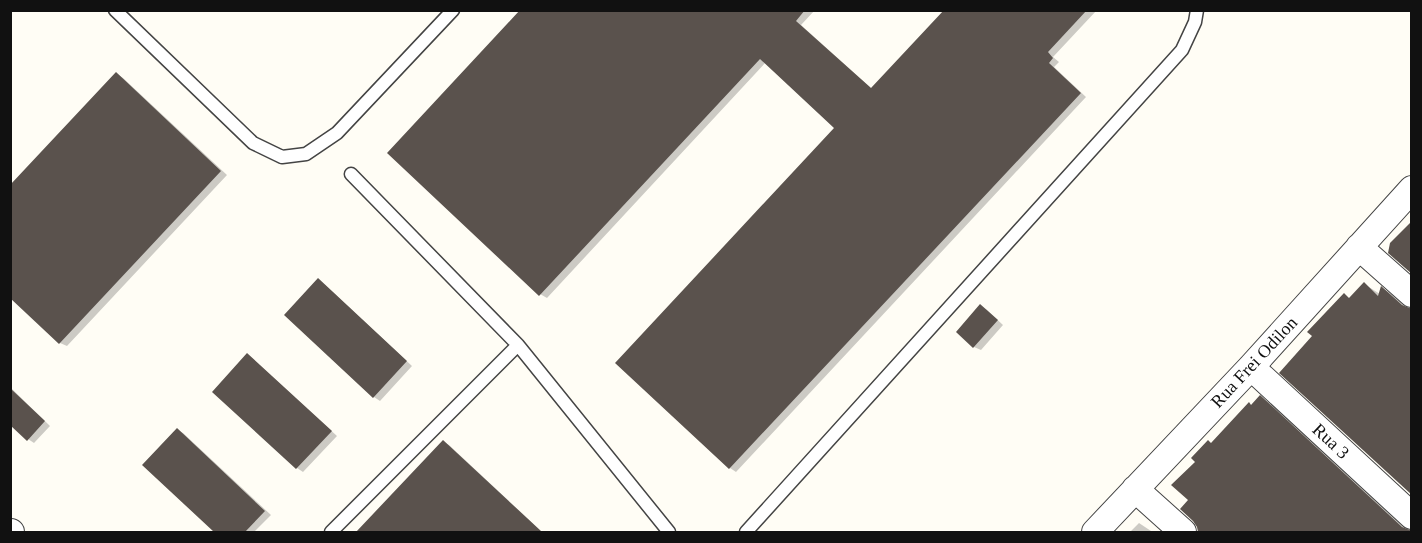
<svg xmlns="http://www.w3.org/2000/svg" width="1422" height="543" font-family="'Times New Roman',serif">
	<rect width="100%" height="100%" fill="#fffdf5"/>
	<!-- shadow -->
	<path fill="#0003" d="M522 10H815L801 25 872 89 1019 10H1097L1053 57 1059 62 1054 67 1086 97 736 472 730 468 617 363 836 128 766 62 547 298 540 294Z
		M117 74 123 78 227 175 67 346 60 343 10 296Z
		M324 284 412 366 380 401 374 397Z
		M1364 284 1380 294 1382 288 1393 295 1410 310 1314 336 1344 295 1350 299Z
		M981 306 987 310 1003 325 981 350 974 347 958 332Z
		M247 355 253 359 337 436 303 472 297 468 214 392Z
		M10 387 50 426 34 443 28 439 10 423Z
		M1260 397 1272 404 1412 532H1199L1198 526 1190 500 1212 444Z
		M177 430 183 433 271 515 254 532H217L144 464Z
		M443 442 449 445 542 532H360L359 531Z
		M1139 523 1151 531 1153 532H1130Z"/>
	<!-- building -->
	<path fill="#5a524d" d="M520 10H805L796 21 871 88 944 10H1087L1048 52 1053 58 1049 63 1081 93 729 469 615 363 834 128 760 59 539 296 387 153Z
		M116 72 221 171 59 344 10 298V185Z
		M1412 221V274L1388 253 1390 243Z
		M318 278 407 361 373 398 284 315Z
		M1364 282 1378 296 1381 286 1402 305 1412 309V495L1279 373 1312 336 1307 332 1344 293 1349 298Z
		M980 304 998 320 973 348 956 332Z
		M247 353 332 431 296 469 212 392Z
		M10 388 45 421 27 441 10 425Z
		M1260 395 1402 527 1412 531V532H1198L1197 527 1193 521 1180 509 1188 500 1171 485 1195 462 1191 458 1208 440 1211 443 1249 402 1251 405Z
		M177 428 265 511 245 532H214L142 465Z
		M443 440 542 532H356Z"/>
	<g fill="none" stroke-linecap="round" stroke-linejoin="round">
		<defs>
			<path id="service" d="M115 10 253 143 282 157 306 154 337 133 453 10
				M351 174 518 345 669 532
				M331 532 518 345
				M746 532 1182 50 1195 22 1197 10"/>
			<path id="minor" d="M1359 247 1412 294
				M1251 367 1412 516
				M1135 489 1183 532
				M10 532H11
				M1095 532 1251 367 1412 189"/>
		</defs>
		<!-- service casing -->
		<use href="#service" stroke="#444" stroke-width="15"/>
		<!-- minor casing -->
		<use href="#minor" stroke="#444" stroke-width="28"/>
		<!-- service -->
		<use href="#service" stroke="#fff" stroke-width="12"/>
		<!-- minor -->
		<use href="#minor" stroke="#fff" stroke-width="26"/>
	</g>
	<g text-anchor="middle" stroke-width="6" stroke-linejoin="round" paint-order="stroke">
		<!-- street labels -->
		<g font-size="18" fill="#111" stroke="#fff">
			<text transform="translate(1254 362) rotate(-47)" y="6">Rua Frei Odilon</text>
			<text transform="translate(1331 441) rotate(43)" y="6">Rua 3</text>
		</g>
	</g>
	<!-- border -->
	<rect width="1422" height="543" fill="none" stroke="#111111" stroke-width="24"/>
</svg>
